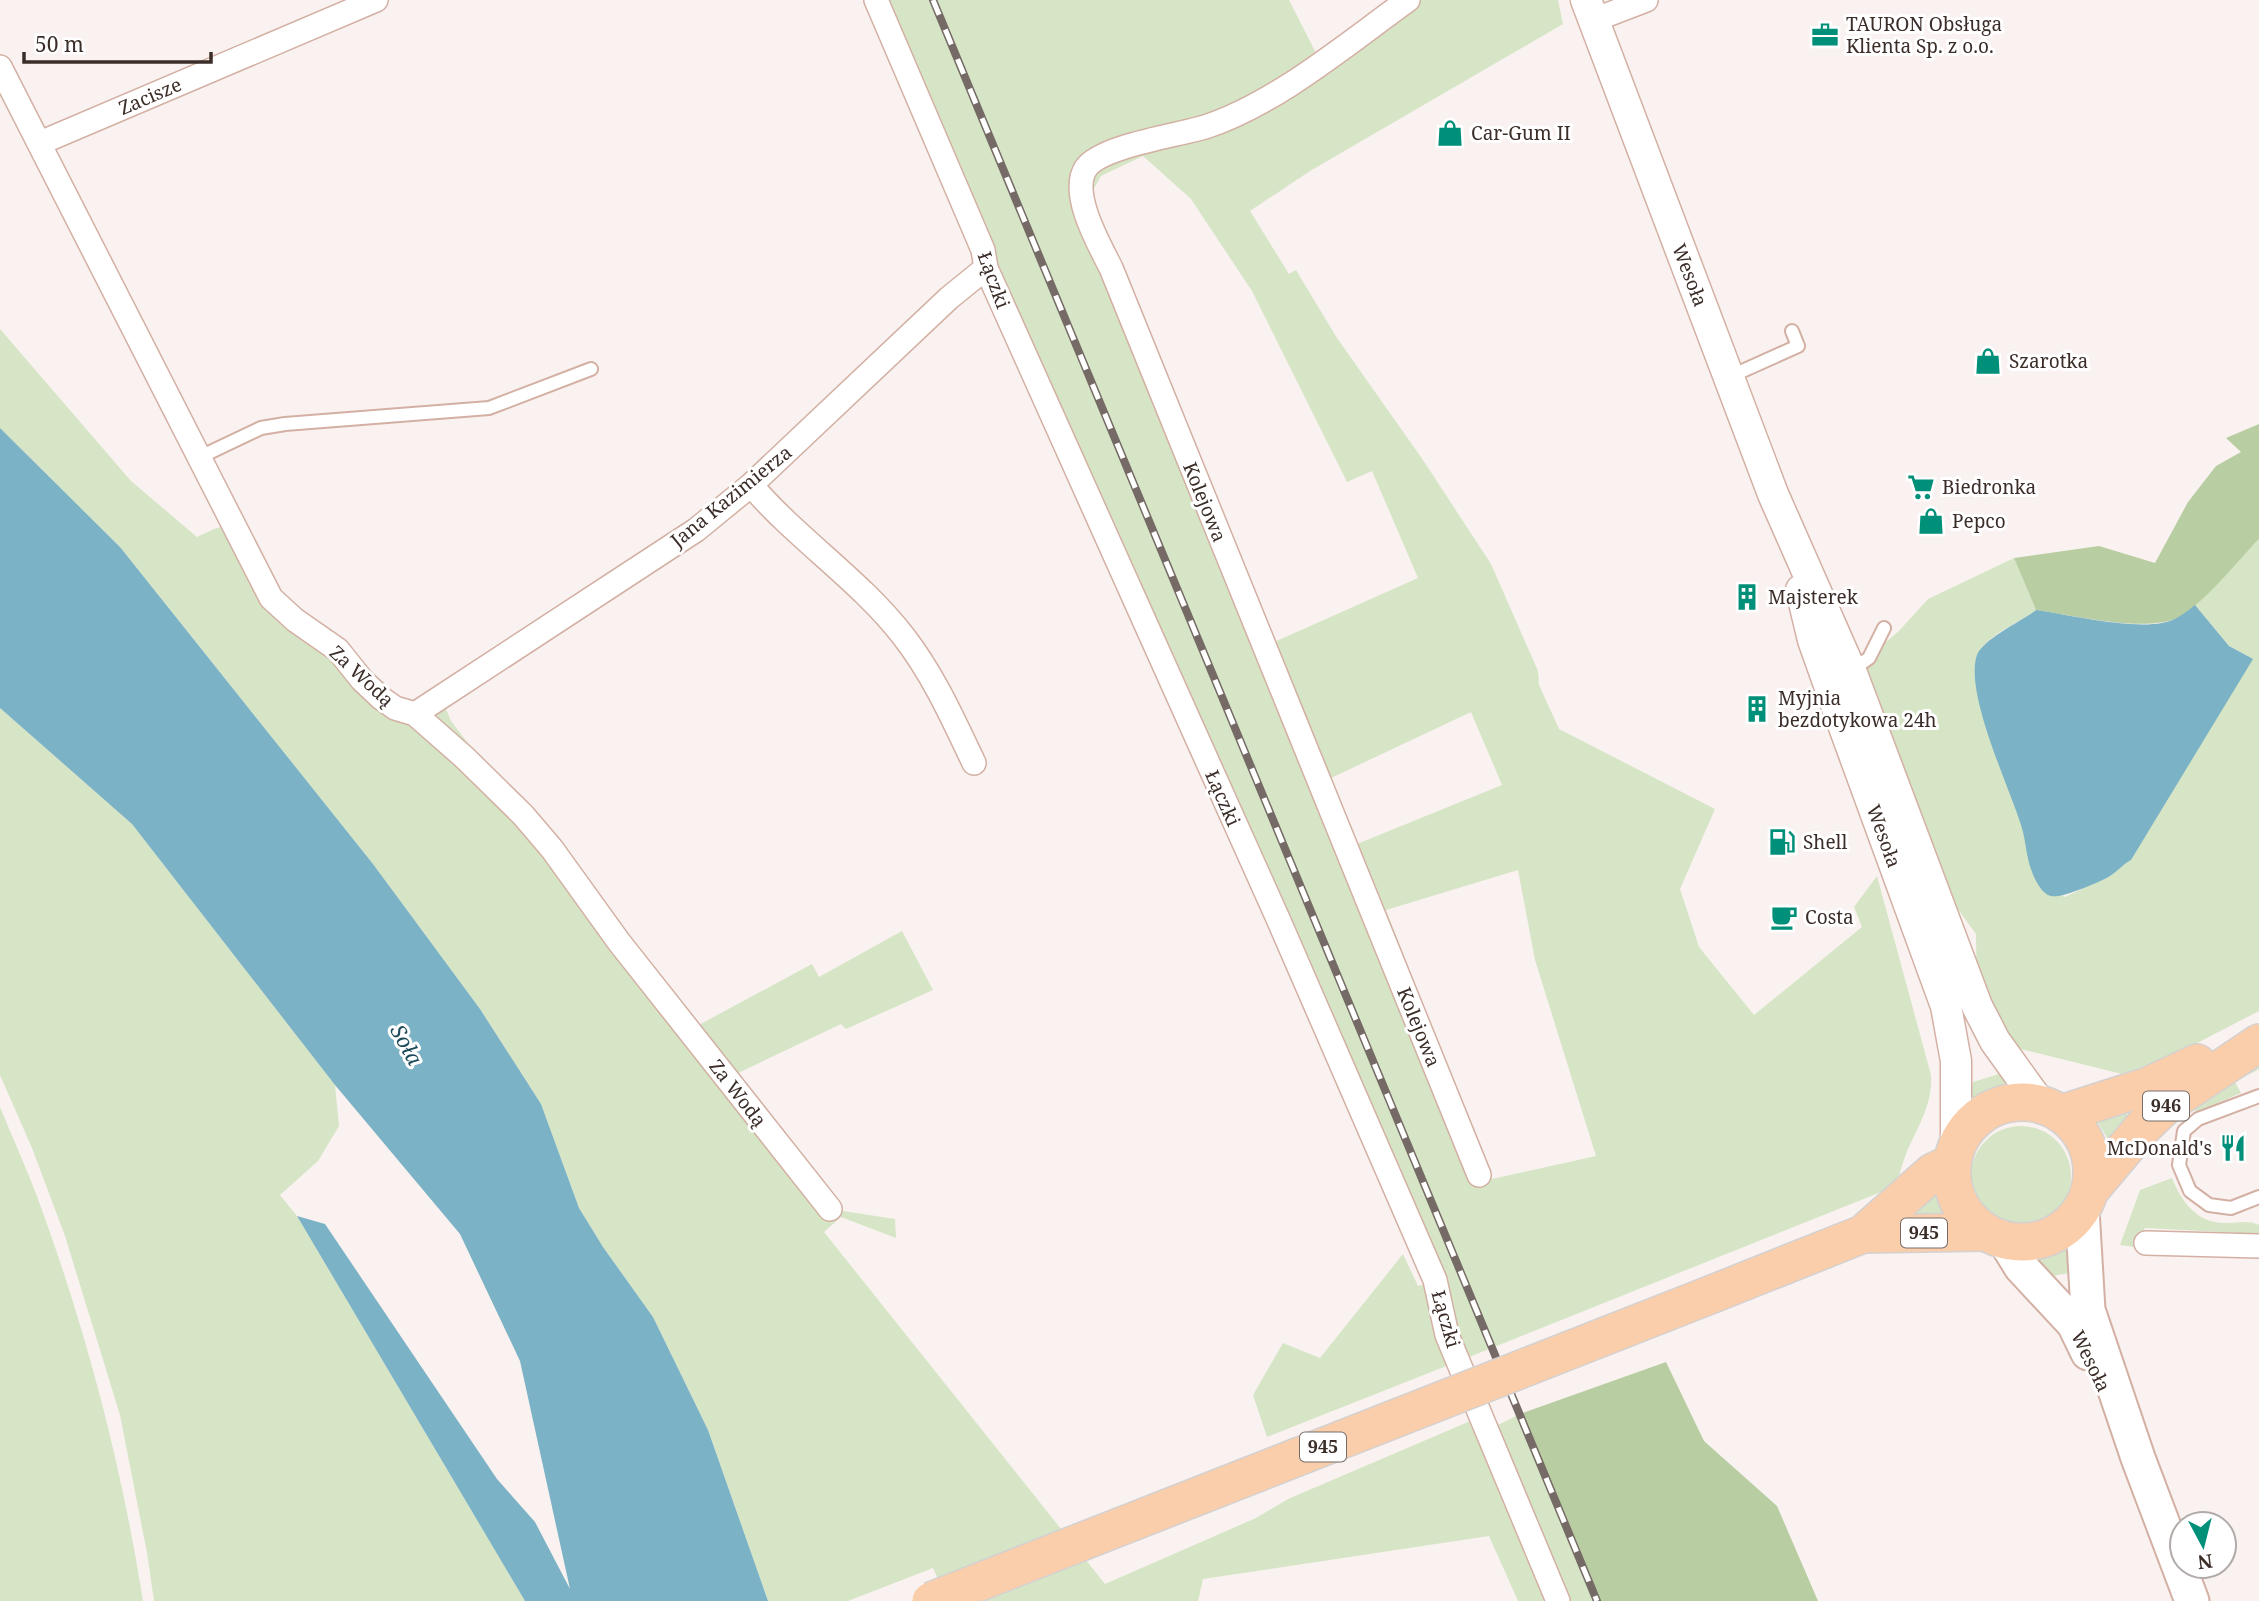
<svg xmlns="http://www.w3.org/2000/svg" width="2259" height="1601" font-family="'Noto Serif',serif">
	<rect width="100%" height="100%" fill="#faf2f0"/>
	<!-- green -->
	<path fill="#d6e5c6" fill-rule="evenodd" d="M873 0H1289L1317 55 1408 0H1558L1563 24 1310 171 1250 211 1289 274 1296 270 1337 338 1423 460 1491 564 1538 671 1539 685 1559 729 1715 809 1680 889 1699 947 1754 1015 1862 927 1854 907 1877 876 1931 1075C1933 1105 1917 1128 1906 1154 1902 1165 1899 1176 1896 1186L1459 1361ZM1143 156 1191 199 1252 291 1347 482 1372 471 1418 578 1272 643 1099 221 1093 190 1101 176ZM1471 712 1502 785 1357 844 1331 778ZM1518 870 1535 960 1596 1156 1492 1179 1386 910Z
		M0 329 131 481 197 537 214 529 233 524 271 598 415 714 446 709 451 721 523 815 695 1027 812 964 819 977 902 931 933 990 846 1029 841 1024 736 1074 830 1209 895 1219 896 1238 841 1217 824 1232 1105 1584 1256 1518 1288 1499 1482 1416 1488 1430 1520 1414 1597 1601H1518L1489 1536 1203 1579 1198 1601H948L933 1568 848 1601H768L708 1430 653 1317 603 1247 579 1208 541 1104 480 1009 373 864 120 547 0 428Z
		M2259 539V1011L2170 1057 2122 1074 2021 1049 2007 1058 1977 1006 1976 934 1923 861 1851 671 1899 631 1928 599 2014 558 2036 610C2021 621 1988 636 1980 650 1961 682 2011 789 2022 825 2026 841 2029 857 2032 873L2065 897 2111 875 2120 865 2131 859 2252 659 2229 646 2195 605Z
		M0 708 132 824 335 1085 339 1126 318 1161 280 1195 297 1216 525 1601H154L147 1553 120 1415 65 1236 32 1148 0 1075Z
		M2259 1065V1069L2235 1082 2241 1093 2197 1112 2190 1104Z
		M2002 1073 2020 1096 1996 1100 1971 1113 1969 1100 1973 1082Z
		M0 1107C14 1141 30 1176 42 1210 88 1337 122 1468 143 1601H0Z
		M2122 1108 2134 1124 2110 1143 2093 1114Z
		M1971 1176a50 50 0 1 1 100 0a50 50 0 1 1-100 0Z
		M2172 1178C2182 1203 2198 1224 2227 1223 2241 1223 2247 1220 2259 1225V1234L2145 1228 2135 1247 2120 1245 2140 1190Z
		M1942 1185 1952 1217 1917 1220 1913 1204Z
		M2066 1240H2069L2071 1273 2057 1275 2049 1280 2028 1254 2043 1251Z
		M1403 1254 1418 1286 1425 1284 1454 1363 1267 1437 1253 1395 1283 1343 1320 1358Z"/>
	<!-- forest -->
	<path fill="#b8cda1" d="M2259 424V539C2239 559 2201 607 2177 618 2146 633 2071 615 2036 610L2014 558 2099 546 2155 563 2188 502 2216 466 2241 452 2226 438Z
		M1666 1362 1704 1441 1777 1506 1818 1601H1597L1520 1414Z"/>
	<!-- water -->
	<path fill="#7bb2c5" d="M0 428 120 547 373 864 480 1009 541 1104 579 1208 603 1247 653 1317 708 1430 768 1601H525L297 1216 325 1224 497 1479 535 1522 570 1589 520 1361 460 1234 335 1085 132 824 0 708Z
		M2195 605 2229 646 2253 659 2131 860C2123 864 2118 871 2110 876 2100 882 2061 899 2051 896 2042 894 2035 880 2032 872 2026 857 2026 840 2021 825 2009 786 1964 692 1977 655 1983 639 2022 621 2036 610 2070 615 2129 629 2162 623 2175 621 2185 613 2195 605Z"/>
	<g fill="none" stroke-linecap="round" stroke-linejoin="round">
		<defs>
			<path id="service" d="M1729 377 1798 346 1792 331
				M200 457 261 428 285 424 489 408 591 369
				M1851 671 1869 658 1884 628
				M2259 1096 2198 1119 2184 1131 2179 1165 2190 1191 2209 1205 2231 1208 2259 1197"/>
			<path id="minor" d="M876 0 983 250 986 268 1279 921 1435 1280 1447 1335 1558 1601
				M1408 0C1348 43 1276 104 1205 127 1179 135 1101 146 1086 168 1069 193 1100 246 1111 268 1233 571 1357 872 1479 1175
				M1594 20 1646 0
				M0 67 271 598 295 620 338 650 362 680 381 698 395 708 415 714 465 758 523 815 552 849 619 942 830 1209
				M40 143 376 0
				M751 485C797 539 860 580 904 637 934 676 953 719 974 763
				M415 714 696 530 751 485 949 298 986 268
				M2146 1243 2259 1246"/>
			<path id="tertiary" d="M1586 0 1773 494 1851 671 1977 1006 1995 1041 2041 1105
				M1801 590 1813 640 1840 716 1946 1006 1956 1061V1147"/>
			<path id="secondary" d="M2082 1209 2088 1310 2138 1458 2192 1601
				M2005 1241 2021 1267 2074 1324 2088 1353"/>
			<path id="primary" d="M1952 1172a70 70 0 1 1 140 0a70 70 0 1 1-140 0Z
				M2061 1114 2148 1086 2197 1063
				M2091 1189 2144 1126 2165 1106 2259 1043
				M1863 1234 1984 1232
				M1715 1293 1863 1234 1933 1172 1952 1163"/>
		</defs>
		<!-- service casing -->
		<use href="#service" stroke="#d3b0a3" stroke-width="16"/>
		<!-- minor casing -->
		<use href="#minor" stroke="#d3b0a3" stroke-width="26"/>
		<!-- tertiary casing -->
		<use href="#tertiary" stroke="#d3b0a3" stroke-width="33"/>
		<!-- secondary casing -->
		<use href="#secondary" stroke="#d3b0a3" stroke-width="37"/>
		<!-- primary casing -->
		<use href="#primary" stroke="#d4d1d0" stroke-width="40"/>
		<!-- service -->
		<use href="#service" stroke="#fff" stroke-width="12"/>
		<!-- minor -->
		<use href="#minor" stroke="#fff" stroke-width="23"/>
		<!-- tertiary -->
		<use href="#tertiary" stroke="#fff" stroke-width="30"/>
		<!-- secondary -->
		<use href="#secondary" stroke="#fff" stroke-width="33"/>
		<!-- primary -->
		<use href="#primary" stroke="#faceab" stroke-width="37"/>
		<defs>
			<path id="rail" d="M933 0 1597 1601"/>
		</defs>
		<!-- rail casing -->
		<use href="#rail" stroke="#766a66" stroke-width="8"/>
		<!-- rail -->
		<use href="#rail" stroke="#fff" stroke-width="5" stroke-dasharray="16" stroke-linecap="butt"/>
		<defs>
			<path id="primary-bridge" d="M931 1601 1715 1293"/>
		</defs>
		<!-- primary-bridge casing -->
		<use href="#primary-bridge" stroke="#d4d1d0" stroke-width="40" stroke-linecap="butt"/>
		<!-- primary-bridge -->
		<use href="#primary-bridge" stroke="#faceab" stroke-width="37"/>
	</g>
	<!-- icons -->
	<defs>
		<symbol id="office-bare" viewBox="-9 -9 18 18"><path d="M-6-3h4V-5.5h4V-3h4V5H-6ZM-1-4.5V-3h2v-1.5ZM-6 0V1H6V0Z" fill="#008f78" stroke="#fff" stroke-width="2.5" paint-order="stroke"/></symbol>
		<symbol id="shop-bare" viewBox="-9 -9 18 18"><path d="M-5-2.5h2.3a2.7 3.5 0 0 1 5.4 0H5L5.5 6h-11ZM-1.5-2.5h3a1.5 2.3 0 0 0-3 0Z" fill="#008f78" stroke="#fff" stroke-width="2.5" paint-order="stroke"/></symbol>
		<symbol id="supermarket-bare" viewBox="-9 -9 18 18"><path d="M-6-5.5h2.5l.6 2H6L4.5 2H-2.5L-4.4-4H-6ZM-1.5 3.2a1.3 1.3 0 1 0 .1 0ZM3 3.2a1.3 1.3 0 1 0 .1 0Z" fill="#008f78" stroke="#fff" stroke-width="2.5" paint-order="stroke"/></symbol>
		<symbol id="building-bare" viewBox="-9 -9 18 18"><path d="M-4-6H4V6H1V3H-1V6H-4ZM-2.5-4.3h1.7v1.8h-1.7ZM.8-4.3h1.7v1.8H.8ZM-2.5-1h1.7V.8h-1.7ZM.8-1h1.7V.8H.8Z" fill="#008f78" stroke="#fff" stroke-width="2.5" paint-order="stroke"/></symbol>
		<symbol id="fuel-bare" viewBox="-9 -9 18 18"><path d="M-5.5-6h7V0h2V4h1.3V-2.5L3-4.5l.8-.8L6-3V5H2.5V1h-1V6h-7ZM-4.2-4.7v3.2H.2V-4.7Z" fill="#008f78" stroke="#fff" stroke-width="2.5" paint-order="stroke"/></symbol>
		<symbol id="cafe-bare" viewBox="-9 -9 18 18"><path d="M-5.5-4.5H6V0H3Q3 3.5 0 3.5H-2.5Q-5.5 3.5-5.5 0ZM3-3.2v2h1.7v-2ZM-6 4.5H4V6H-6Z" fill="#008f78" stroke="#fff" stroke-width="2.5" paint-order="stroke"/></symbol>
		<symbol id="restaurant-bare" viewBox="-9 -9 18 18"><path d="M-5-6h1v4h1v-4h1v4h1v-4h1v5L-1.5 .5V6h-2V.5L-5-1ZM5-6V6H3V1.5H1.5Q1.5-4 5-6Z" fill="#008f78" stroke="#fff" stroke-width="2.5" paint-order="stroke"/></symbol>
	</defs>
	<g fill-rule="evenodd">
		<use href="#office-bare" x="1806" y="16" width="38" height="38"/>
		<use href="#shop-bare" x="1431" y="114" width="38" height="38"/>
		<use href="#shop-bare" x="1969" y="342" width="38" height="38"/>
		<use href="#supermarket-bare" x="1902" y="468" width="38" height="38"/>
		<use href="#shop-bare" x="1912" y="502" width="38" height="38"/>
		<use href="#building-bare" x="1728" y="578" width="38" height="38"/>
		<use href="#building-bare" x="1738" y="690" width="38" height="38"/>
		<use href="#fuel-bare" x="1763" y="823" width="38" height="38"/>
		<use href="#cafe-bare" x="1765" y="898" width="38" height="38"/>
		<use href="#restaurant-bare" x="2214" y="1129" width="38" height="38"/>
	</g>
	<g text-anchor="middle" stroke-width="6" stroke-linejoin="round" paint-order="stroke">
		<!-- shield labels -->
		<g fill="#fff" stroke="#766c68" stroke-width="2">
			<rect x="2143" y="1091.5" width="46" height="29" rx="5"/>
			<rect x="1901" y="1218.5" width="46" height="29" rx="5"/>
			<rect x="1300" y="1432.5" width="46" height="29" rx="5"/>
		</g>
		<g font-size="18" font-weight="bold" fill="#3b2d28">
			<text x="2166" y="1112">946</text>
			<text x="1924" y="1239">945</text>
			<text x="1323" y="1453">945</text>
		</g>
		<!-- poi labels -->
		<g font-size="19" fill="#3b2d28" stroke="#fff" text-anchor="start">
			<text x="1846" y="31">TAURON Obsługa<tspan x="1846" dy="22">Klienta Sp. z o.o.</tspan></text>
			<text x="1471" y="140">Car-Gum II</text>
			<text x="2009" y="368">Szarotka</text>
			<text x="1942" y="494">Biedronka</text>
			<text x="1952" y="528">Pepco</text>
			<text x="1768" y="604">Majsterek</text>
			<text x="1778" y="705">Myjnia<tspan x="1778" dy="22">bezdotykowa 24h</tspan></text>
			<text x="1803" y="849">Shell</text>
			<text x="1805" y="924">Costa</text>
			<text x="2212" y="1155" text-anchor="end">McDonald's</text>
		</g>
		<!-- street labels -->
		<g font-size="19" fill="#3b2d28" stroke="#fff">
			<text transform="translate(150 96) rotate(-23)" y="7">Zacisze</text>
			<text transform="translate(1690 275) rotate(69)" y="7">Wesoła</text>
			<text transform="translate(994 280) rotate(70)" y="7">Łączki</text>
			<text transform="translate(731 496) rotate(-39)" y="7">Jana Kazimierza</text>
			<text transform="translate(1205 502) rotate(68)" y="7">Kolejowa</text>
			<text transform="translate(362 676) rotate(43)" y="7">Za Wodą</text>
			<text transform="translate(1223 798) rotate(66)" y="7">Łączki</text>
			<text transform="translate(1884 836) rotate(70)" y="7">Wesoła</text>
			<text transform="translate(1419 1027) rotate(68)" y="7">Kolejowa</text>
			<text transform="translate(738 1093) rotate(52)" y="7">Za Wodą</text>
			<text transform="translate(1446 1319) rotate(74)" y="7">Łączki</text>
			<text transform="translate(2091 1361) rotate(64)" y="7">Wesoła</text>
		</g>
		<!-- water labels -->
		<g font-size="21" font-style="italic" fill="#1c4b5a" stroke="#fff">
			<text transform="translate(406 1045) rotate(61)" y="7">Soła</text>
		</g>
	</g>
	<!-- north arrow -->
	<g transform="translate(2203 1545) rotate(173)"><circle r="33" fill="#ffffff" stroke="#b1aba9" stroke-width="2"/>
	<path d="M0-5L12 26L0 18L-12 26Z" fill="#008f78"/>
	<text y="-10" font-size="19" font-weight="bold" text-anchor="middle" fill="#3b2d28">N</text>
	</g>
	<!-- scale -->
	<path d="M24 52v10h187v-10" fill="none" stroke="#3b2d28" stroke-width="3.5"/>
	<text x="35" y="52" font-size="21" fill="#3b2d28" stroke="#ffffff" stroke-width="5" paint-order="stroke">50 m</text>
</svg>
